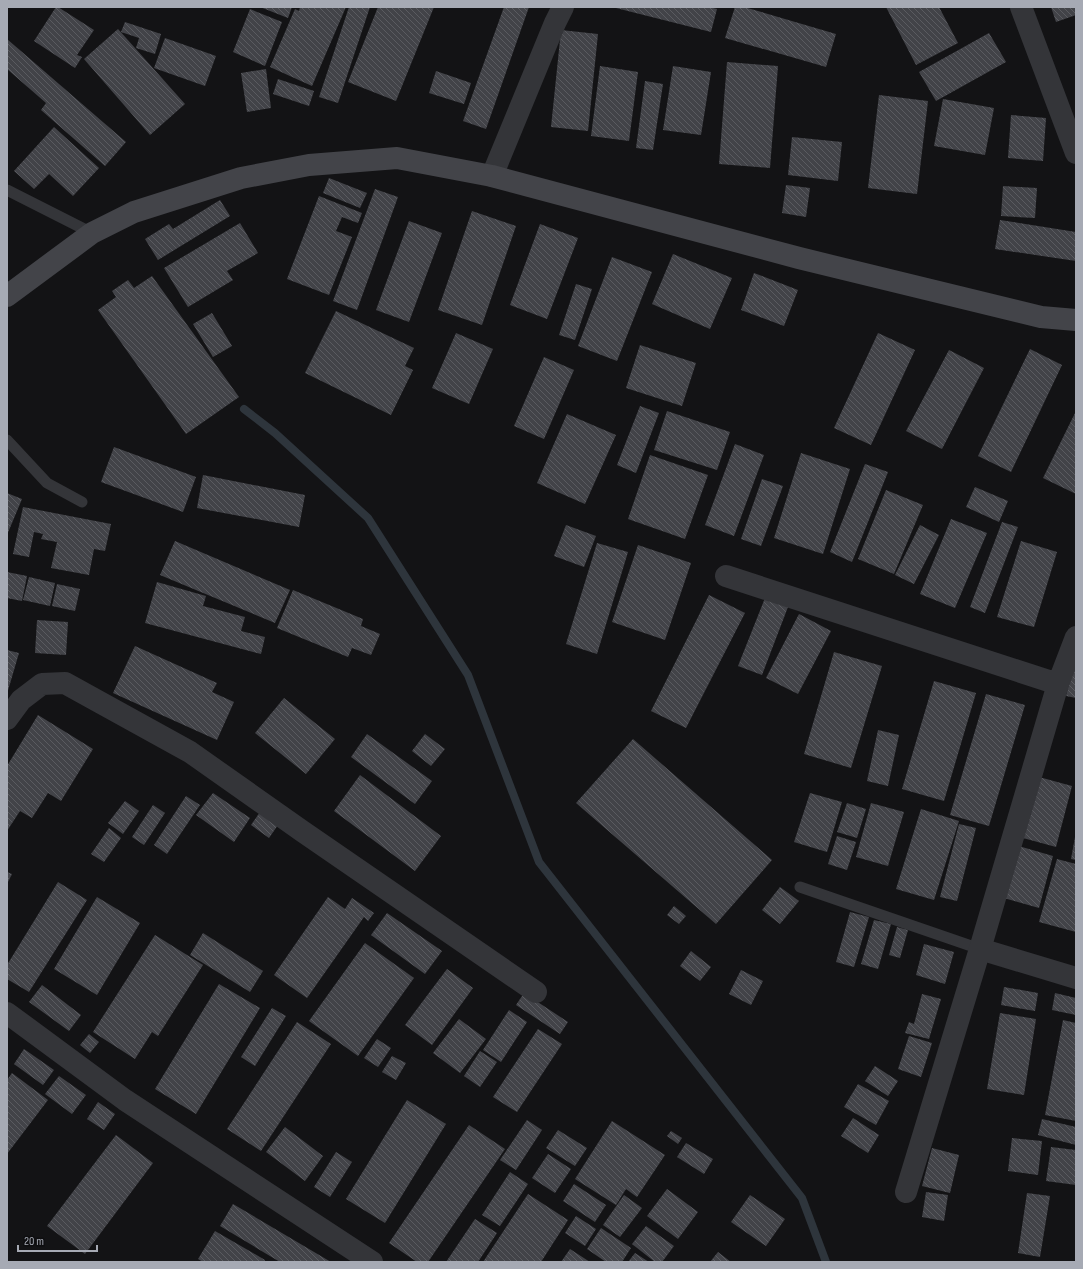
<svg xmlns="http://www.w3.org/2000/svg" width="1083" height="1269" font-family="'Sofia Sans Condensed',sans-serif">
	<defs>
		<pattern id="building-back-hatch" width="6" height="6" patternUnits="userSpaceOnUse"><rect width="6" height="6" fill="#424348"/><path d="M-1 5l2 2M0 0l6 6M5-1l2 2" fill="none" stroke="#5a5b60"/></pattern>
	</defs>
	<rect width="100%" height="100%" fill="#131315"/>
	<g fill="none" stroke-linecap="round" stroke-linejoin="round">
		<!-- stream -->
		<path stroke="#2e353c" stroke-width="8" d="M244 409 275 433 368 518 468 675 539 862 802 1198 826 1262"/>
	</g>
	<!-- building -->
	<path fill="url(#building-back-hatch)" d="M56 7H58L94 30 77 55 82 57 75 68 34 41Z
		M260 7H292L288 18Z
		M300 7H346L312 86 270 67 295 9 299 11Z
		M349 7H370L338 103 319 97Z
		M378 7H434L396 101 348 82Z
		M504 7H529L486 129 463 121Z
		M612 7H709L717 9 711 32Z
		M735 7H744L836 34 826 67 725 38Z
		M886 7H939L958 43 916 65Z
		M1051 7H1076V15L1056 22Z
		M250 9 282 22 265 66 233 52Z
		M125 22 161 34 155 54 136 48 139 38 121 32Z
		M118 29 185 104 150 135 84 59Z
		M561 30 598 34 588 131 551 127Z
		M989 33 1006 62 936 101 919 72Z
		M165 38 216 56 205 86 154 68Z
		M7 39 126 142 105 166 41 110 46 103 7 69Z
		M727 62 778 66 770 168 719 164Z
		M600 66 638 72 629 141 591 136Z
		M673 66 711 72 701 135 663 130Z
		M266 69 271 108 247 112 241 73Z
		M436 71 471 83 464 104 429 93Z
		M278 79 314 91 309 106 273 94Z
		M645 81 663 84 653 150 636 148Z
		M879 95 928 101 917 194 868 188Z
		M943 99 994 108 985 155 934 146Z
		M1011 115 1046 118 1043 161 1008 158Z
		M54 127 99 168 73 196 49 174 34 189 14 171Z
		M792 137 842 142 838 181 788 175Z
		M329 178 367 193 360 208 323 193Z
		M786 185 810 188 806 217 782 213Z
		M1003 186 1037 188 1035 218 1001 216Z
		M375 189 398 197 357 310 333 301Z
		M319 196 362 213 358 223 342 217 336 231 352 237 329 295 287 279Z
		M220 200 230 216 158 260 145 239 169 224 173 229Z
		M472 211 516 226 482 325 438 310Z
		M1000 220 1076 232V261L995 249Z
		M409 221 442 233 409 322 376 310Z
		M240 223 258 253 227 271 233 280 188 307 164 268Z
		M540 224 578 238 547 319 510 305Z
		M673 254 732 278 710 329 652 304Z
		M612 257 652 272 617 361 578 346Z
		M754 273 798 290 784 326 741 310Z
		M152 276 239 397 186 434 98 310 116 297 112 291 128 280 134 288Z
		M576 284 592 289 575 340 559 335Z
		M336 311 414 348 405 366 413 370 391 415 305 373Z
		M212 313 232 346 213 357 193 324Z
		M456 333 493 349 469 404 432 388Z
		M878 333 915 350 871 445 834 428Z
		M640 345 696 363 682 406 626 388Z
		M1030 349 1062 365 1011 472 978 456Z
		M949 350 984 368 942 449 906 431Z
		M544 357 574 370 544 439 514 426Z
		M640 406 659 413 636 473 617 465Z
		M667 411 730 432 717 470 654 450Z
		M1076 411V494L1043 478Z
		M567 414 616 435 585 504 537 483Z
		M735 444 764 455 734 536 705 525Z
		M114 447 196 477 183 512 101 482Z
		M801 453 850 469 823 554 774 538Z
		M650 455 708 475 685 539 628 519Z
		M865 464 888 472 852 562 830 552Z
		M203 475 305 495 299 527 197 508Z
		M762 479 783 486 761 546 741 539Z
		M975 487 1008 501 999 522 966 507Z
		M886 490 923 505 894 574 858 559Z
		M7 493 22 499 7 535Z
		M23 507 111 524 105 551 94 549 89 575 51 568 57 542 41 539 43 534 34 532 29 557 13 554Z
		M951 519 987 533 955 608 920 594Z
		M1002 522 1018 527 985 613 970 607Z
		M566 525 596 536 584 567 554 556Z
		M920 525 939 535 914 584 895 575Z
		M175 541 290 590 275 623 160 575Z
		M1021 541 1057 552 1034 627 997 617Z
		M597 543 628 552 597 654 566 644Z
		M638 545 691 563 665 640 612 622Z
		M7 572 27 576 22 601 7 598Z
		M29 577 55 583 50 606 23 600Z
		M157 582 206 596 203 606 245 617 241 631 265 637 261 654 145 623Z
		M57 584 80 589 75 611 52 606Z
		M293 590 363 619 361 626 380 634 371 655 352 648 348 657 277 628Z
		M709 595 745 613 686 728 651 711Z
		M765 598 788 607 762 675 738 666Z
		M799 614 831 631 798 694 766 678Z
		M37 620 68 622 66 655 35 653Z
		M135 646 217 683 212 692 234 702 217 740 113 693Z
		M7 650 19 653 7 694Z
		M834 652 882 666 851 768 804 754Z
		M1075 658H1076V698L1066 696Z
		M934 681 976 693 944 801 902 789Z
		M986 694 1025 705 989 826 950 815Z
		M284 698 335 739 306 774 255 733Z
		M38 715 93 749 61 801 48 793 32 818 20 811 7 831V766Z
		M878 730 899 735 888 786 867 781Z
		M367 734 432 781 415 804 351 757Z
		M425 734 445 749 431 766 412 751Z
		M633 739 772 860 716 924 576 803Z
		M360 775 441 836 415 871 334 811Z
		M1039 777 1072 786 1056 847 1023 838Z
		M213 793 250 818 234 842 196 815Z
		M810 793 842 802 827 852 794 842Z
		M186 796 200 805 167 854 154 845Z
		M125 801 139 811 123 834 108 823Z
		M847 803 866 809 857 838 837 832Z
		M871 803 904 812 888 866 856 857Z
		M153 805 165 813 144 845 132 837Z
		M921 809 959 821 934 900 896 889Z
		M260 812 278 825 269 838 251 825Z
		M959 824 976 828 957 901 940 897Z
		M109 828 121 838 104 862 91 854Z
		M837 836 856 842 847 870 828 864Z
		M1075 837H1076V860L1071 859Z
		M1015 845 1053 856 1039 908 1000 897Z
		M1057 859 1076 864V932L1039 922Z
		M7 872 12 874 7 884Z
		M58 882 87 900 29 992 7 979V965Z
		M780 887 799 901 780 924 762 910Z
		M97 897 140 923 97 995 54 969Z
		M328 897 345 909 352 898 374 913 368 921 364 917 307 998 274 975Z
		M674 906 686 916 679 924 667 915Z
		M850 912 869 917 854 967 836 962Z
		M387 913 442 951 425 974 371 935Z
		M874 920 891 924 878 969 861 964Z
		M897 927 908 930 900 958 889 955Z
		M203 933 263 971 250 992 190 955Z
		M155 935 203 965 158 1036 152 1032 135 1059 93 1032Z
		M365 943 414 978 358 1056 309 1021Z
		M924 944 954 952 945 984 916 975Z
		M691 951 711 967 700 981 680 966Z
		M447 969 473 988 432 1045 405 1025Z
		M741 970 763 981 751 1005 729 994Z
		M219 984 260 1008 196 1114 155 1089Z
		M42 985 81 1015 69 1031 29 1002Z
		M1004 987 1038 993 1035 1011 1001 1005Z
		M524 993 568 1022 560 1034 516 1005Z
		M1055 993 1076 998V1015L1052 1010Z
		M922 994 941 999 929 1039 905 1033 909 1022 914 1024Z
		M272 1008 286 1016 255 1066 241 1057Z
		M509 1010 527 1022 501 1062 483 1050Z
		M1000 1013 1036 1019 1024 1095 987 1089Z
		M459 1019 486 1039 460 1073 433 1053Z
		M1063 1020 1076 1023V1121L1045 1115Z
		M297 1022 331 1044 261 1151 227 1129Z
		M538 1029 562 1044 517 1112 493 1097Z
		M89 1034 99 1042 90 1053 80 1045Z
		M909 1036 932 1043 921 1077 898 1069Z
		M377 1039 391 1048 378 1067 364 1058Z
		M24 1049 54 1070 43 1085 14 1064Z
		M480 1051 497 1062 480 1087 464 1076Z
		M392 1056 406 1063 396 1080 382 1072Z
		M875 1066 898 1081 888 1096 865 1081Z
		M12 1073 48 1100 7 1154V1080Z
		M59 1076 86 1095 72 1114 45 1094Z
		M858 1084 889 1101 876 1125 844 1107Z
		M407 1100 446 1124 385 1223 346 1199Z
		M98 1102 115 1114 104 1130 87 1119Z
		M853 1118 879 1135 868 1153 841 1136Z
		M1042 1119 1076 1127V1145L1038 1135Z
		M527 1120 542 1130 516 1170 500 1160Z
		M612 1121 665 1155 637 1197 626 1189 616 1205 575 1179Z
		M469 1125 505 1149 428 1262H417L389 1243Z
		M285 1127 323 1156 305 1181 266 1152Z
		M558 1130 587 1148 575 1166 546 1148Z
		M671 1131 682 1138 678 1144 667 1136Z
		M116 1135 153 1163 85 1254 47 1226Z
		M1012 1138 1042 1141 1038 1175 1008 1171Z
		M686 1143 713 1159 704 1174 677 1157Z
		M1051 1147 1076 1150V1185L1046 1181Z
		M932 1148 959 1155 950 1193 922 1186Z
		M336 1152 352 1162 330 1197 314 1187Z
		M548 1154 571 1169 555 1193 532 1178Z
		M510 1172 528 1184 500 1226 482 1215Z
		M574 1184 606 1205 595 1222 563 1201Z
		M667 1189 698 1212 678 1239 647 1216Z
		M926 1192 948 1195 944 1221 922 1217Z
		M1027 1193 1050 1196 1040 1257 1018 1253Z
		M528 1194 568 1220 541 1262H483Z
		M624 1195 642 1208 620 1237 603 1225Z
		M750 1195 785 1219 766 1246 731 1222Z
		M233 1204 331 1262H280L220 1226Z
		M576 1216 596 1229 585 1246 565 1233Z
		M475 1219 497 1233 478 1262H446Z
		M646 1226 674 1246 662 1262H655L632 1244Z
		M601 1228 631 1248 622 1262H606L587 1249Z
		M215 1231 265 1260 264 1262H203L198 1259Z
		M570 1249 590 1262H561Z
		M718 1252 731 1262H710Z
		M635 1253 649 1262H628Z"/>
	<g fill="none" stroke-linecap="round" stroke-linejoin="round">
		<!-- service -->
		<path stroke="#343539" stroke-width="11" d="M7 190 92 233
			M7 440 47 483 82 502
			M800 887 980 949"/>
		<!-- minor -->
		<path stroke="#343539" stroke-width="22" d="M1021 7 1076 153
			M492 176 555 23 563 7
			M726 576 1058 684
			M7 719 21 700 42 684 65 683 190 752 302 831 536 992
			M980 949 1076 978
			M7 1013 125 1100 372 1262
			M906 1192 980 949 1058 684 1076 637"/>
		<!-- secondary -->
		<path stroke="#434449" stroke-width="22" d="M7 296 92 233 134 212 241 178 309 165 397 158 492 176 799 258 1041 317 1076 320"/>
	</g>
	<!-- border -->
	<rect width="1083" height="1269" fill="none" stroke="#a6aab4" stroke-width="16"/>
	<!-- scale -->
	<path d="M18 1245v6h79v-6" fill="none" stroke="#a6aab4" stroke-width="2"/>
	<text x="24" y="1245" font-size="12" fill="#a6aab4" stroke="#0e0e10" stroke-width="3" paint-order="stroke">20 m</text>
</svg>
